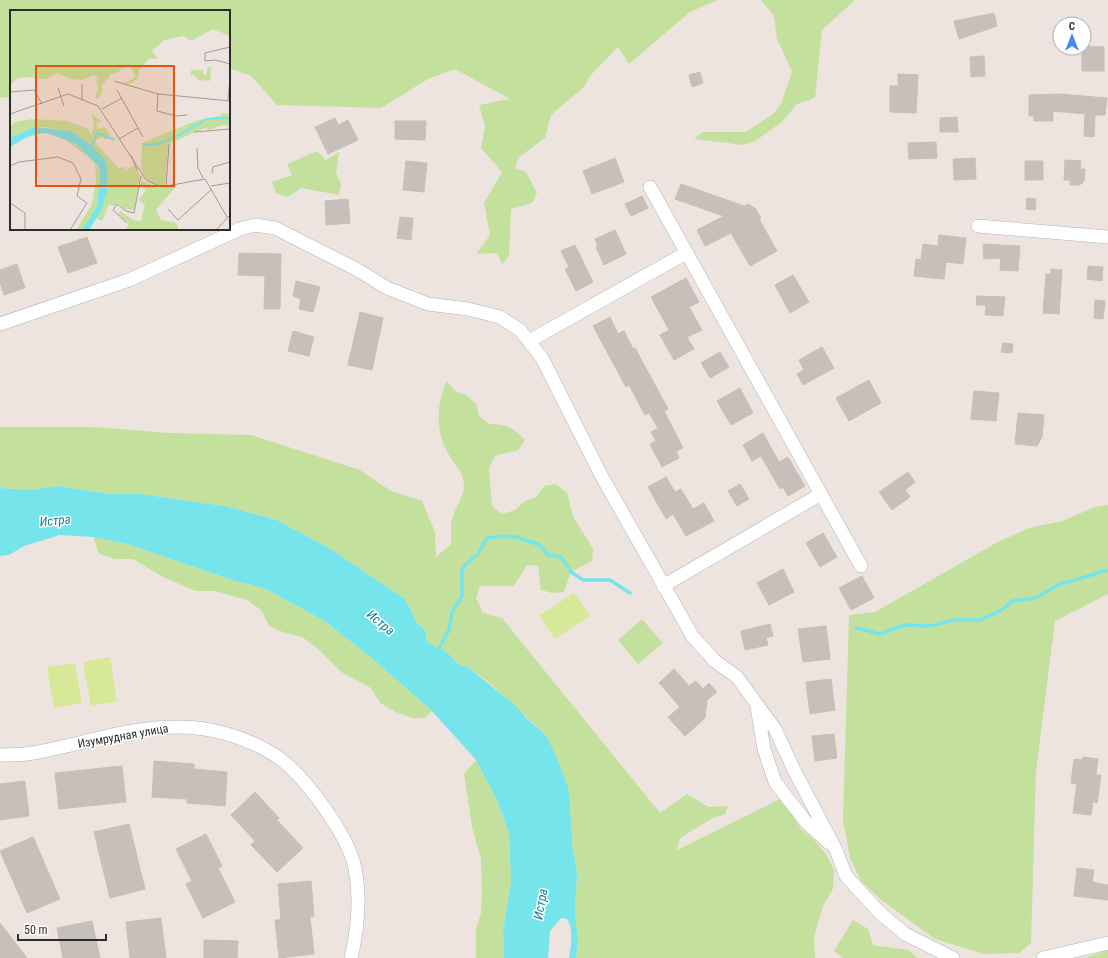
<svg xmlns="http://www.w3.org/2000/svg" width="1108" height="958" font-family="'Roboto Condensed',sans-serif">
	<rect width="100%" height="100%" fill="#ede4df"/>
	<!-- green -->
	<path fill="#c3e19d" d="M0 0H718L690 12 629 64 618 47 590 76 585 86 551 115 545 138 519 157 515 168 526 172 537 193 532 203 511 209 509 255 502 264 497 253 476 254 490 235 484 203 502 172 481 148 485 126 479 105 510 99 455 69 428 79 381 108 277 105 251 76 229 68V11H11V98L0 97Z
		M761 0H855L822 30 815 98 797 104 782 122 754 142 743 145 694 139 702 132H746L774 113 781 104 792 72 777 39 774 16Z
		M317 151 326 160 339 152 336 173 341 184 339 195 301 188 288 197 276 193 272 182 292 175 287 164Z
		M447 381 455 391 466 395 476 404 479 416 489 424C505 424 513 427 525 440L518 450 495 456 489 468 492 506 502 514 515 510 525 501 536 497 544 486 556 484 567 493 573 516 593 549 592 561 571 572 564 592 552 593 541 590 538 566 527 565 514 586H480L476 598 483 613 502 618 660 813 687 794 709 807 728 806 725 814 711 819 680 838 677 850 782 798 801 829 815 841 826 854 834 870 833 889 824 904 818 922 814 939 815 958H576L578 941 575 913 577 872 572 842 546 735 486 680 468 667 458 664 448 653 427 642 425 630 417 623 405 599 329 548 277 520 225 506 141 494H110L58 486 31 490 0 488V427H92L170 433 251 435 360 470 391 491 422 501 435 532 436 557 451 544C452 536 450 527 452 519 455 507 464 498 464 484 463 472 455 465 449 455 435 433 436 403 447 381Z
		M1108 505V594L1055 621 1036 771 1031 943 1019 953 984 954 935 939 880 899 861 881 850 858 843 820 849 615 875 612 996 543 1029 528 1062 521 1095 507Z
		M93 537 127 544 232 580 266 589 326 622 374 660 432 711 425 718H412L396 712 380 703 371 688 341 672 316 647 302 637 285 633 269 626 261 610 247 600 214 591H196L163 577 133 559H115L99 554Z
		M642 619 663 643 638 664 618 640Z
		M476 760 497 800 509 834 511 881 503 932 504 958H476V929L481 913 482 895 481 859 472 827 464 774Z
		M853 920 868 929 873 945 908 950 918 958H843L834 951Z
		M1108 950V958H1085Z"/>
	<!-- pitch -->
	<path fill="#d7e899" d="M574 593 590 616 555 639 539 616Z
		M110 657 117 701 91 706 83 662Z
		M75 663 82 703 54 708 47 667Z"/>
	<!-- water -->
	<path fill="#76e4eb" d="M58 486 110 494H141L196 502 225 506 277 520 329 548 405 599 417 623 425 630 427 642 448 653 458 664 468 667 516 706 525 717 546 735 560 765 569 791 572 842 577 872 575 913 578 941 576 958H569C571 946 574 929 567 919L561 918 550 931 548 958H504L503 932 511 881 509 834 497 800 476 760 432 711 374 660 326 622 266 589 232 580 127 544 93 537 60 535 24 546 9 555 0 556V488L31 490Z"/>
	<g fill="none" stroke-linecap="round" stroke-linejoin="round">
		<!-- stream -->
		<path stroke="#76e4eb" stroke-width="3.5" d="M856 628 880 634 905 625 930 626 954 620H981L1003 609 1012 601 1036 598 1058 585 1108 570
			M439 652V648L449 630 452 612 462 596V572L464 566 478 554 487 538 503 536 516 537 540 545 548 555 561 557 571 572 583 580H610L630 593"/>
	</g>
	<!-- building -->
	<path fill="#c6bfba" stroke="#c8bfb8" d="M994 13 997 26 959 39 954 21Z
		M1084 46 1104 47V71H1082V48Z
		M984 56 985 76 971 77 970 57Z
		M700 72 703 83 692 87 689 75Z
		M898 74 918 75 916 113 890 112V86H898Z
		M1059 94 1107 98 1105 115H1095L1094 137 1084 136 1085 114 1053 111V121H1034V116H1029V95Z
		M957 117 958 132H940V118Z
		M335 118 338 125 348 120 358 140 328 154 315 127Z
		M395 121H426L425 140 395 139Z
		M936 142 937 158 909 159 908 143Z
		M615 158 624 182 592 194 583 171Z
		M975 158 976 179 954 180 953 159Z
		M1065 160 1081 161 1080 169H1085L1084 181 1080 185H1070V180H1064Z
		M406 161 427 163 424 192 403 190Z
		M1025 161H1043V180H1025Z
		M681 184 744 206 748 204 756 209 761 218 759 219 777 251 750 266 731 233 705 246 697 230 724 216 675 199Z
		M642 196 648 208 631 216 625 204Z
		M1027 198 1036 199 1035 210 1026 209Z
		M348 199 350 223 326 225 325 201Z
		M400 217 413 218 411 240 397 238Z
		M615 230 626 254 604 265 596 247 598 246 595 239Z
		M939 235 966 238 963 264 946 262 944 279 914 276 916 259 921 260 923 244 938 246Z
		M87 237 97 263 68 273 58 247Z
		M983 244 1020 246 1018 271 1000 270 1001 258 984 259Z
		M575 245 593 282 576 291 565 269 569 267 561 251Z
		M239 253 281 254 280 309H264L265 276 238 275Z
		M17 264 25 288 4 295 0 283V270Z
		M1088 266 1103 267 1102 281 1087 279Z
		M1051 269 1062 270 1059 314 1043 313 1046 274H1051Z
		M793 275 809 302 790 313 775 285Z
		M686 278 699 302 689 307 702 330 687 337 694 349 674 360 660 335 669 330 651 297Z
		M296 281 320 287 313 312 299 309 301 299 293 296Z
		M977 296 1005 297 1003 316 985 315 986 305H976Z
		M1095 300 1105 301 1103 319 1094 318Z
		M360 312 383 318 372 370 348 365Z
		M610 317 618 334 624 331 633 349 635 348 668 409 664 411 683 448 676 451 679 458 662 467 650 444 656 441 651 432 658 428 649 413 645 415 629 385 626 387 593 326Z
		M293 331 314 337 309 356 288 351Z
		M1003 343 1013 344 1012 353 1001 352Z
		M822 347 834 368 803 385 797 374 804 370 799 360Z
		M720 352 729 367 710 378 701 363Z
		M869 380 881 403 849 421 836 398Z
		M740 388 753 413 731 425 717 401Z
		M974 391 999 393 996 421 971 419Z
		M1018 413 1044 415 1042 437 1037 446 1015 444Z
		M763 433 779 462 788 457 805 486 788 496 783 487 780 489 761 456 752 461 743 445Z
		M908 472 915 482 905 490 910 497 892 510 879 492Z
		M666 477 675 492 681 489 693 509 704 503 714 521 686 536 673 514 666 519 648 487Z
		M740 484 749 499 737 506 728 491Z
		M823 533 837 557 820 567 806 543Z
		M783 569 794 592 769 605 757 583Z
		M862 576 874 598 851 610 839 588Z
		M770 624 773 636 766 638 768 645 745 650 741 631Z
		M826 626 830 659 803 662 798 629Z
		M674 669 689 686 696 681 703 689 709 683 717 692 707 700 705 718 685 736 668 717 680 707 659 683Z
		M831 679 835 710 810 714 806 682Z
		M834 734 837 758 815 761 812 736Z
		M1083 757 1098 759 1096 775H1101L1097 803 1093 802 1091 815 1073 813 1077 784 1071 783 1074 759 1083 760Z
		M154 761 194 764V769L227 772 225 806 187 803V799L152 797Z
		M122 766 126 802 59 809 55 773Z
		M25 781 29 816 0 820V784Z
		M255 792 279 818 277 820 303 848 277 872 251 845 255 841 231 815Z
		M129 824 145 889 110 898 94 832Z
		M206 834 222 866 218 868 235 902 203 918 186 884 192 881 176 849Z
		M33 837 60 899 27 913 0 851Z
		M1077 868 1094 870 1092 882 1108 885V900L1074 896Z
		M311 881 314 916 310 917 314 954 279 958 275 920H281L278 884Z
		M161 918 166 958H130L126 922Z
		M92 921 100 958H63L57 928Z
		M0 923 27 958H0Z
		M204 940 238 941 237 958H204Z"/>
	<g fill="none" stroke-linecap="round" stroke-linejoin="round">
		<defs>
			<path id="street" d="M650 187 861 566
				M978 226 1108 237
				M0 324 129 280 240 229 255 225 275 228 356 269 387 288 428 304 468 309 500 317 520 330 542 358 601 475 693 637 715 661 737 677 775 729 794 770 836 850 846 876 879 912 905 934 953 958
				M529 341 686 253
				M663 586 821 494
				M757 706 764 749 775 782 806 822 829 843
				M0 755C11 755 22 755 33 753 80 745 127 727 176 727 209 726 245 737 273 754 303 772 348 835 355 868 361 899 358 928 351 958
				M1043 958 1108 943"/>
		</defs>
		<!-- street casing -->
		<use href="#street" stroke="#afb4bc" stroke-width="14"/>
		<!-- street -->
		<use href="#street" stroke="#fff" stroke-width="13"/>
	</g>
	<g text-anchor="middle" stroke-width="3" stroke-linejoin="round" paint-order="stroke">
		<!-- street labels -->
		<g font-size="12" fill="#2c2c2c" stroke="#fff">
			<text transform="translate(123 736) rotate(-10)" y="4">Изумрудная улица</text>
		</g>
		<!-- water labels -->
		<g font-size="13" font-style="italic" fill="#128192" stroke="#fff">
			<text transform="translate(55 520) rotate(-6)" y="5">Истра</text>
			<text transform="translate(381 622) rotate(40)" y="5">Истра</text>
			<text transform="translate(540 904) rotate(-80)" y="5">Истра</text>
		</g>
	</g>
	<!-- overview -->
	<g transform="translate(10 10)">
		<rect width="220" height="220" fill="#ede4df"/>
		<path d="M0 0H220V26L203 19 181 31 174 26 154 30 142 41 148 49 140 48 129 60 128 68 120 74 114 73 123 69 125 65 119 55 104 64 103 62 91 76 93 80 88 89 85 88 88 78 86 69 89 68 83 65 73 70 60 69 47 63 36 69 14 67 6 69 0 76ZM198 57H201L200 71 189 70 183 64 181 68V60H193V65H196ZM211 103 220 104 219 116 212 115 200 120 195 118 158 134 155 174 149 176 136 169 131 159 132 133 188 110 211 106ZM82 104 91 111 87 113V119L95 117 100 125 96 130 92 127 86 130V133L108 158 117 157 111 162 124 156 130 165 124 200 115 199 108 193 103 196 99 194 92 211 87 209 98 178 97 162 94 148 79 136 76 131 60 121 33 117H24L0 128V117L5 112 22 109 57 111 78 119 81 125 84 117ZM37 123 59 130 80 145H75L57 131ZM85 151 90 166 87 197 72 220H66L82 194 86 170ZM132 171 148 178 167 175 146 200 151 210 166 213 169 220H115L119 213 108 204 110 201 123 210 131 211 135 194 128 190 136 180 130 175Z" fill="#c3e19d"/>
		<path d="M24 117 60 121 76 131 94 148 97 155 98 178 91 201 79 220H72L87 197 90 166 88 156 66 134 41 124 33 123 17 127 0 137V128Z" fill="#76e4eb"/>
		<path fill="none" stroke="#76e4eb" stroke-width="2" d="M133 135 148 134 165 127 197 109 220 108M81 138 87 123 105 130"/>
		<path fill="none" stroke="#a09a97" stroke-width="1" d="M220 37 195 43V51L205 50 220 54M104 71 148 84 220 91M48 78 54 96M107 80 133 127M0 82 24 80 32 94M148 84 147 101 166 106 177 105M218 90 220 68M72 91V74M92 99 112 88M0 104 58 84 88 96 136 170 151 177 195 169 217 207M184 122 220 119M109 129 128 118M187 138 188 158 193 168M121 145 127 160M0 156 9 152 48 147 63 153 71 169 67 186 77 193 60 220M202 163 203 157 220 152M156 176 159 134M201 176 220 173M0 193 15 203V220M158 199 168 210 202 179M117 213 103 200 107 194 116 201 124 203 131 166M206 220 220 205"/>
		<path fill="#df570e" fill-opacity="0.15" stroke="#df570e" stroke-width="2" d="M26 56H164V176H26Z"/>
		<rect width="220" height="220" fill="none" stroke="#2c2c2c" stroke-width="2"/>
	</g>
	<!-- north arrow -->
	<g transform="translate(1072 36)"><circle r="19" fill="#ffffff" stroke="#ababab"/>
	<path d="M0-3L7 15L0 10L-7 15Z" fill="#458af4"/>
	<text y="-6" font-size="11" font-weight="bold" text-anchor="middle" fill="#2c2c2c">С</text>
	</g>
	<!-- scale -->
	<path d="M18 934v6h88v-6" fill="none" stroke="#2c2c2c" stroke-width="2"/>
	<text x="24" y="934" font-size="12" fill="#2c2c2c" stroke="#ffffff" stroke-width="3" paint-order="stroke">50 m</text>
</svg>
